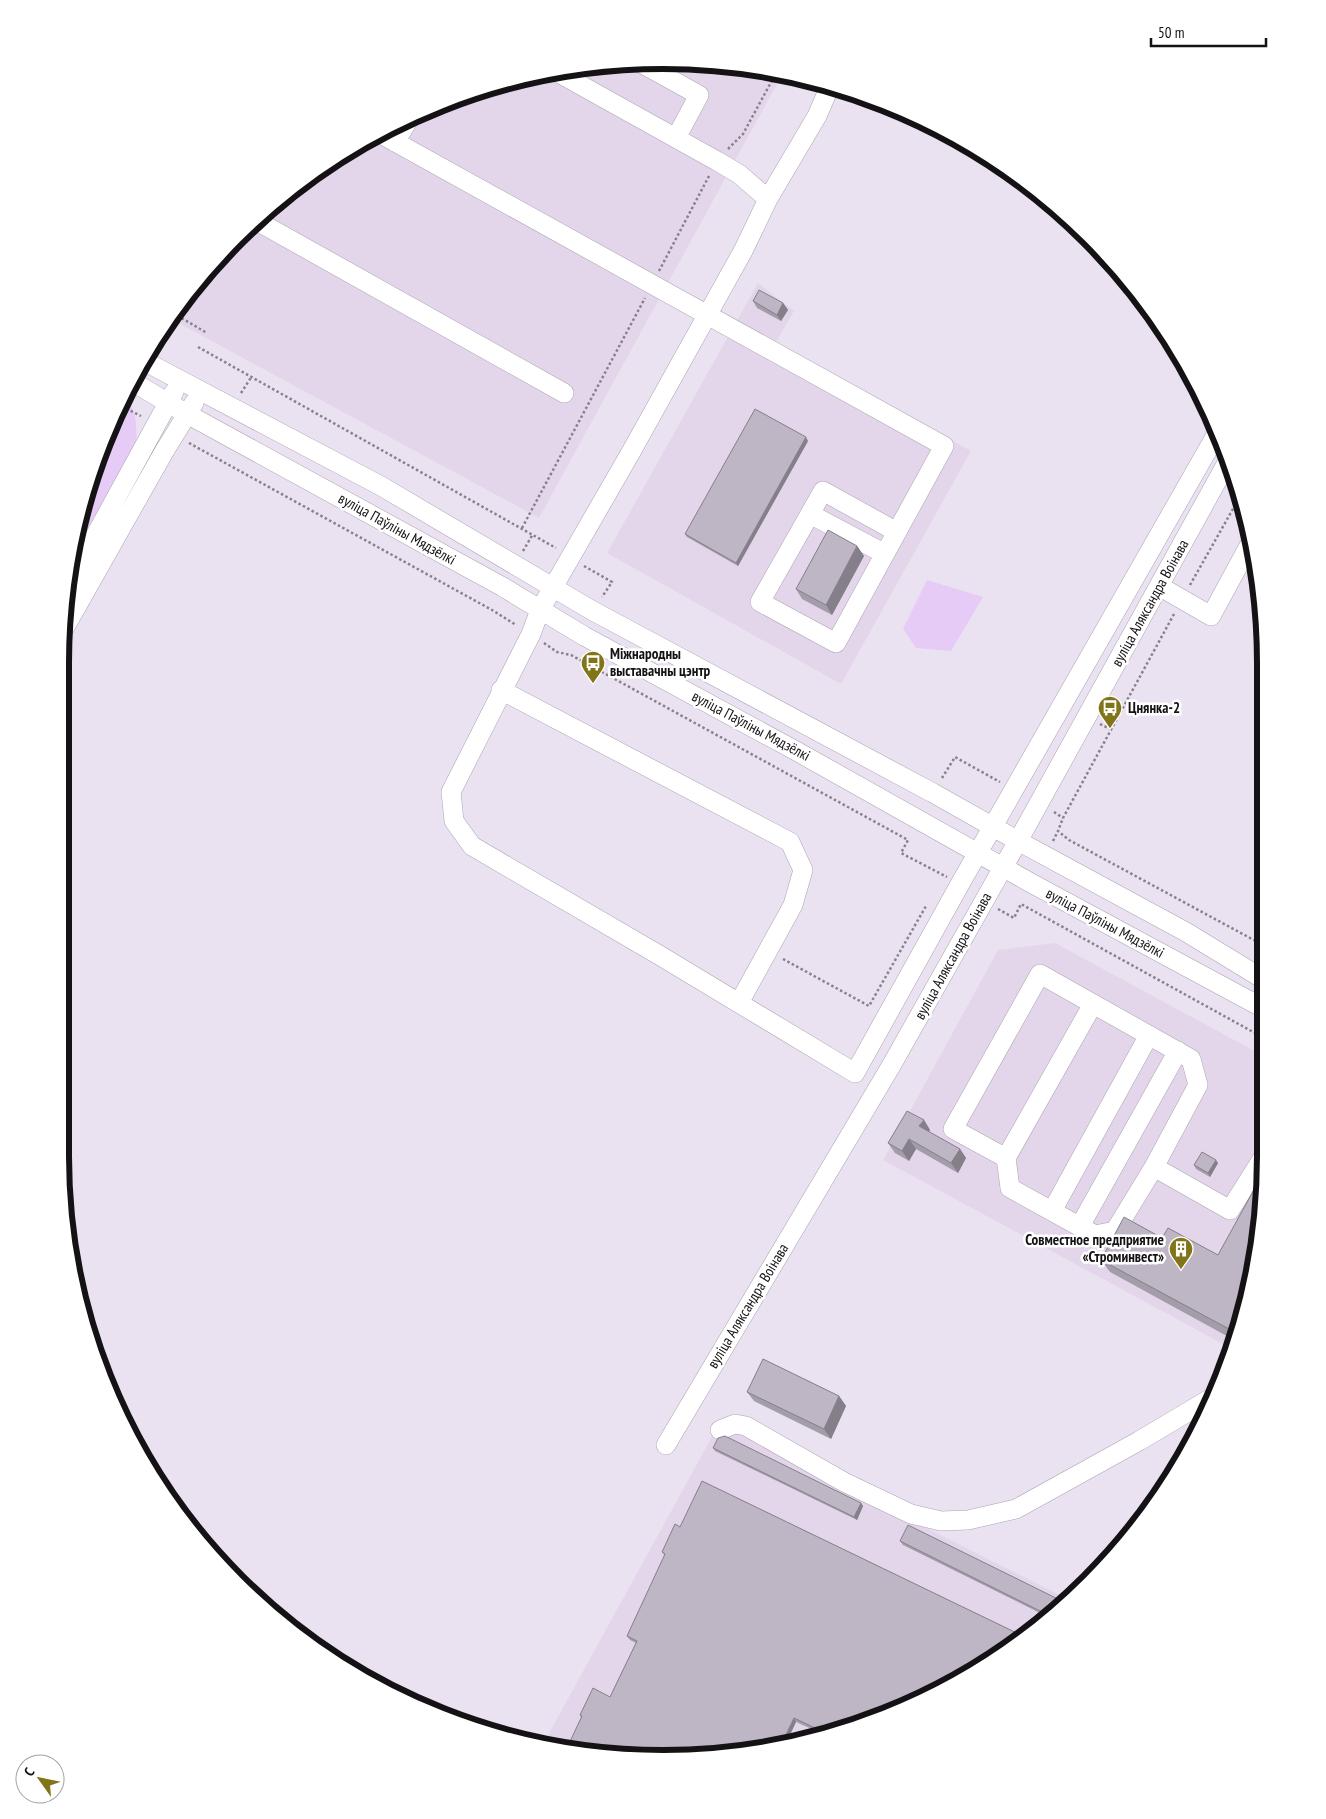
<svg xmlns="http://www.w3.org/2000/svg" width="1326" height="1819" font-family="'PT Sans Narrow',sans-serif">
	<rect width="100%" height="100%" fill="#ebe2f1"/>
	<!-- built -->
	<path fill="#e3d6eb" d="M623 61 741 65 782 75 539 518 169 318 210 265 296 185 396 122 507 81Z
		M758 283 794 311 776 342 971 451 841 684 607 553Z
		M1055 943 1264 1056V1099L1255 1117 1264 1122 1265 1196 1234 1350 883 1160 998 950Z
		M719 1424 1068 1599 1030 1634 894 1713 741 1754H584L543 1744Z"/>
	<!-- green -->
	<path fill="#e6cbf6" d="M125 397C137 410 137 427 136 444L75 552 80 507 106 432Z
		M927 580 983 597 951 651 916 648 903 629Z"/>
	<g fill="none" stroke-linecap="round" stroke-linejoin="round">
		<defs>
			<path id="minor" d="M639 62 699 95 676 138
				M557 72 717 161 739 174 768 199
				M830 86 817 116 768 199 743 251 631 452 540 610 531 634 451 792 454 821 472 846 659 955 855 1073 960 884 1219 430
				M379 133 944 446 836 643 760 602 823 491 897 532
				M395 142 410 117
				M257 221 564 393
				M144 361 381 486 593 611 933 793 1018 841 1186 932 1263 979
				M133 382 187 414 503 587 584 636 798 752 1031 883 1263 1008
				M810 514 885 554
				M71 580 174 392
				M1159 586 1211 616 1250 544
				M65 627 165 450 194 403
				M501 690 790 842 803 870 793 905 739 1003
				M1006 1158 1093 1004
				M1154 1167 1115 1231 1095 1235 1010 1188 1006 1158 953 1129 1040 974 1191 1059 1198 1085 1154 1167 1230 1210 1264 1156
				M1052 1211 1149 1035
				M1080 1226 1178 1051
				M720 1430 735 1424 746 1426 844 1482 911 1514 941 1521 968 1520 1016 1509 1139 1441 1213 1397
				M666 1445 891 1066 1018 841 1228 461"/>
		</defs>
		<!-- minor casing -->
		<use href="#minor" stroke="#aca3b1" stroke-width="20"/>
		<!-- path -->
		<path stroke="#87818b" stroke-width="2.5" stroke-dasharray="2.5 2.5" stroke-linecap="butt" d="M728 149 743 134 776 73
			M659 271 709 176
			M173 313 207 333
			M198 347 556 548
			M241 393 252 376
			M118 409 121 406 141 416
			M189 443 492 610 516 625
			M522 528 645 298
			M523 551 533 534
			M584 566 612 582 602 597
			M1190 585 1238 500
			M1174 614 1063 818 1058 831 1069 840 1263 945
			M544 643 557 652 571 655 908 840 901 853 947 877
			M1100 724 1110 729
			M942 778 955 757 1000 782
			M1054 812 1063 818
			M1053 841 1058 831
			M998 909 1014 918 1021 904 1264 1038
			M783 959 869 1006 926 906"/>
		<!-- minor -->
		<use href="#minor" stroke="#fff" stroke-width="19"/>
	</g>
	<!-- wall -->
	<path fill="#a39da9" d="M733 65H741L763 70 759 77Z
		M753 301 783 303 788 310 781 321 757 308Z
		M808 441 738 566 687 537 685 534Z
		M857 546 864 556 832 615 802 599 796 589Z
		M924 1120 930 1130 929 1132 960 1149 966 1158 958 1173 916 1149 909 1161 895 1153 888 1143Z
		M1218 1163 1210 1177 1196 1169 1194 1165Z
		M1265 1196 1236 1341 1110 1272 1101 1260 1162 1238 1218 1255Z
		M747 1392 839 1396 846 1406 831 1439 754 1401Z
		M713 1448 861 1503 863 1506 857 1520 715 1451Z
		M680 1527 1025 1637 816 1731 796 1722 581 1717 580 1715 610 1697 636 1643 630 1640 627 1636 665 1556 662 1552Z
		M900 1541 1064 1602 1048 1617 903 1545Z"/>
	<!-- shaded-wall -->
	<path fill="#857f89" d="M753 68 763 70 759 77Z
		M783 303 788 310 781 321 777 315Z
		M806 437 808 441 738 566 736 563Z
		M857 546 864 556 832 615 826 605Z
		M924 1120 930 1130 925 1135 919 1126Z
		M909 1139 916 1149 909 1161 902 1151Z
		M960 1149 966 1158 958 1173 951 1163Z
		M1216 1160 1218 1163 1210 1177 1208 1173Z
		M1243 1303 1236 1339 1229 1329Z
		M839 1396 846 1406 831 1439 824 1429Z
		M861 1503 863 1506 857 1520 854 1517Z
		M794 1718 796 1722 787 1742 782 1743Z"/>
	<!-- building -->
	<path fill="#beb6c4" stroke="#857f89" d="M759 290 783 303 777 315 753 301Z
		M755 409 806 437 736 563 685 534Z
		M828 530 857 546 826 605 796 589Z
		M907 1111 924 1120 919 1126 960 1149 951 1163 909 1139 902 1151 888 1143Z
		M1202 1152 1216 1160 1208 1173 1194 1165Z
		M1263 1173 1265 1174V1196L1243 1303 1229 1329 1101 1260 1124 1217 1162 1238 1168 1228 1218 1255Z
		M763 1359 839 1396 824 1429 747 1392Z
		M725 1436 861 1503 854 1517 713 1448 718 1438Z
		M702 1481 1025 1637 894 1713 814 1734 817 1729 794 1718 782 1743 741 1754H584L566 1750 582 1716 580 1715 593 1688 610 1697 637 1641 627 1636 665 1554 662 1552 675 1524 680 1527Z
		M908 1525 1064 1602 1050 1616 900 1541Z"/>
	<!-- icons -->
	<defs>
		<symbol id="bus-pin" viewBox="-11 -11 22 30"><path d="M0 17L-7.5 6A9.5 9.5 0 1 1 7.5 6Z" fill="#807518" stroke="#fff"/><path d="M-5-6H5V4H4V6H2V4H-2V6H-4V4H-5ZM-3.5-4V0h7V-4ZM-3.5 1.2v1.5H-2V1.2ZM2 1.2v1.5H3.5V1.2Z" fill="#fff"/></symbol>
		<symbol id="building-pin" viewBox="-11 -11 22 30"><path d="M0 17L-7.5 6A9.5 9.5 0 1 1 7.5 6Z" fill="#807518" stroke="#fff"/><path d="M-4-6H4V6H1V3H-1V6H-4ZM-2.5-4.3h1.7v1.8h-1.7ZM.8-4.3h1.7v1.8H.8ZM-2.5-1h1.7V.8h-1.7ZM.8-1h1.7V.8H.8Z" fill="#fff"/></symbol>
	</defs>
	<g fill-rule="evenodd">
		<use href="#bus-pin" x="579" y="649" width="28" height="38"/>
		<use href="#bus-pin" x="1096" y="694" width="28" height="38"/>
		<use href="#building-pin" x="1167" y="1235" width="28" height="38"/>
	</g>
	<g text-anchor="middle" stroke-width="5" stroke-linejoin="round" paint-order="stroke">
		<!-- street labels -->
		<g font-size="15" fill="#151216" stroke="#fff">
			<text transform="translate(397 529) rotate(29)" y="5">вуліца Паўліны Мядзёлкі</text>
			<text transform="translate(1150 603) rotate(-61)" y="5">вуліца Аляксандра Воінава</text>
			<text transform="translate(751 726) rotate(28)" y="5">вуліца Паўліны Мядзёлкі</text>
			<text transform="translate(1105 923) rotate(28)" y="5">вуліца Паўліны Мядзёлкі</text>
			<text transform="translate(953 956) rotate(-61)" y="5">вуліца Аляксандра Воінава</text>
			<text transform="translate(748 1306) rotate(-59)" y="5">вуліца Аляксандра Воінава</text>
		</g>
		<!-- poi labels -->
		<g font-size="15" font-weight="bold" fill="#151216" stroke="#fff" text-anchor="start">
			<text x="610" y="659">Міжнародны<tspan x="610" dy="17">выставачны цэнтр</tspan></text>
			<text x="1128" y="713">Цнянка-2</text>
			<text x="1164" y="1245" text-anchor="end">Совместное предприятие<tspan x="1164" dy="17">«Строминвест»</tspan></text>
		</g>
	</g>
	<!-- crop -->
	<path d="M0 0H1326V1819H0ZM663 69H663A594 594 0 0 1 1257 663V1156A594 594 0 0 1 663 1750H663A594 594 0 0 1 69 1156V663A594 594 0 0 1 663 69Z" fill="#fff" fill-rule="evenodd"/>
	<path fill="none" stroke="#151216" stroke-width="6" d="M663 69H663A594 594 0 0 1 1257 663V1156A594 594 0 0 1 663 1750H663A594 594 0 0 1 69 1156V663A594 594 0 0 1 663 69Z"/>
	<!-- north arrow -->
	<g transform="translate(40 1779) rotate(303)"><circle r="24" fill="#ffffff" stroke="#a1a0a2"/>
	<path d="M0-4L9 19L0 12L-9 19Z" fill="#807518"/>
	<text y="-8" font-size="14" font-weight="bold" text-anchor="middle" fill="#151216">С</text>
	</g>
	<!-- scale -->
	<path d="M1151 38v8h115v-8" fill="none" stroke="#151216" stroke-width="2.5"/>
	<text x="1158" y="38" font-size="15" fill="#151216" stroke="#ffffff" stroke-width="4" paint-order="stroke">50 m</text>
</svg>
